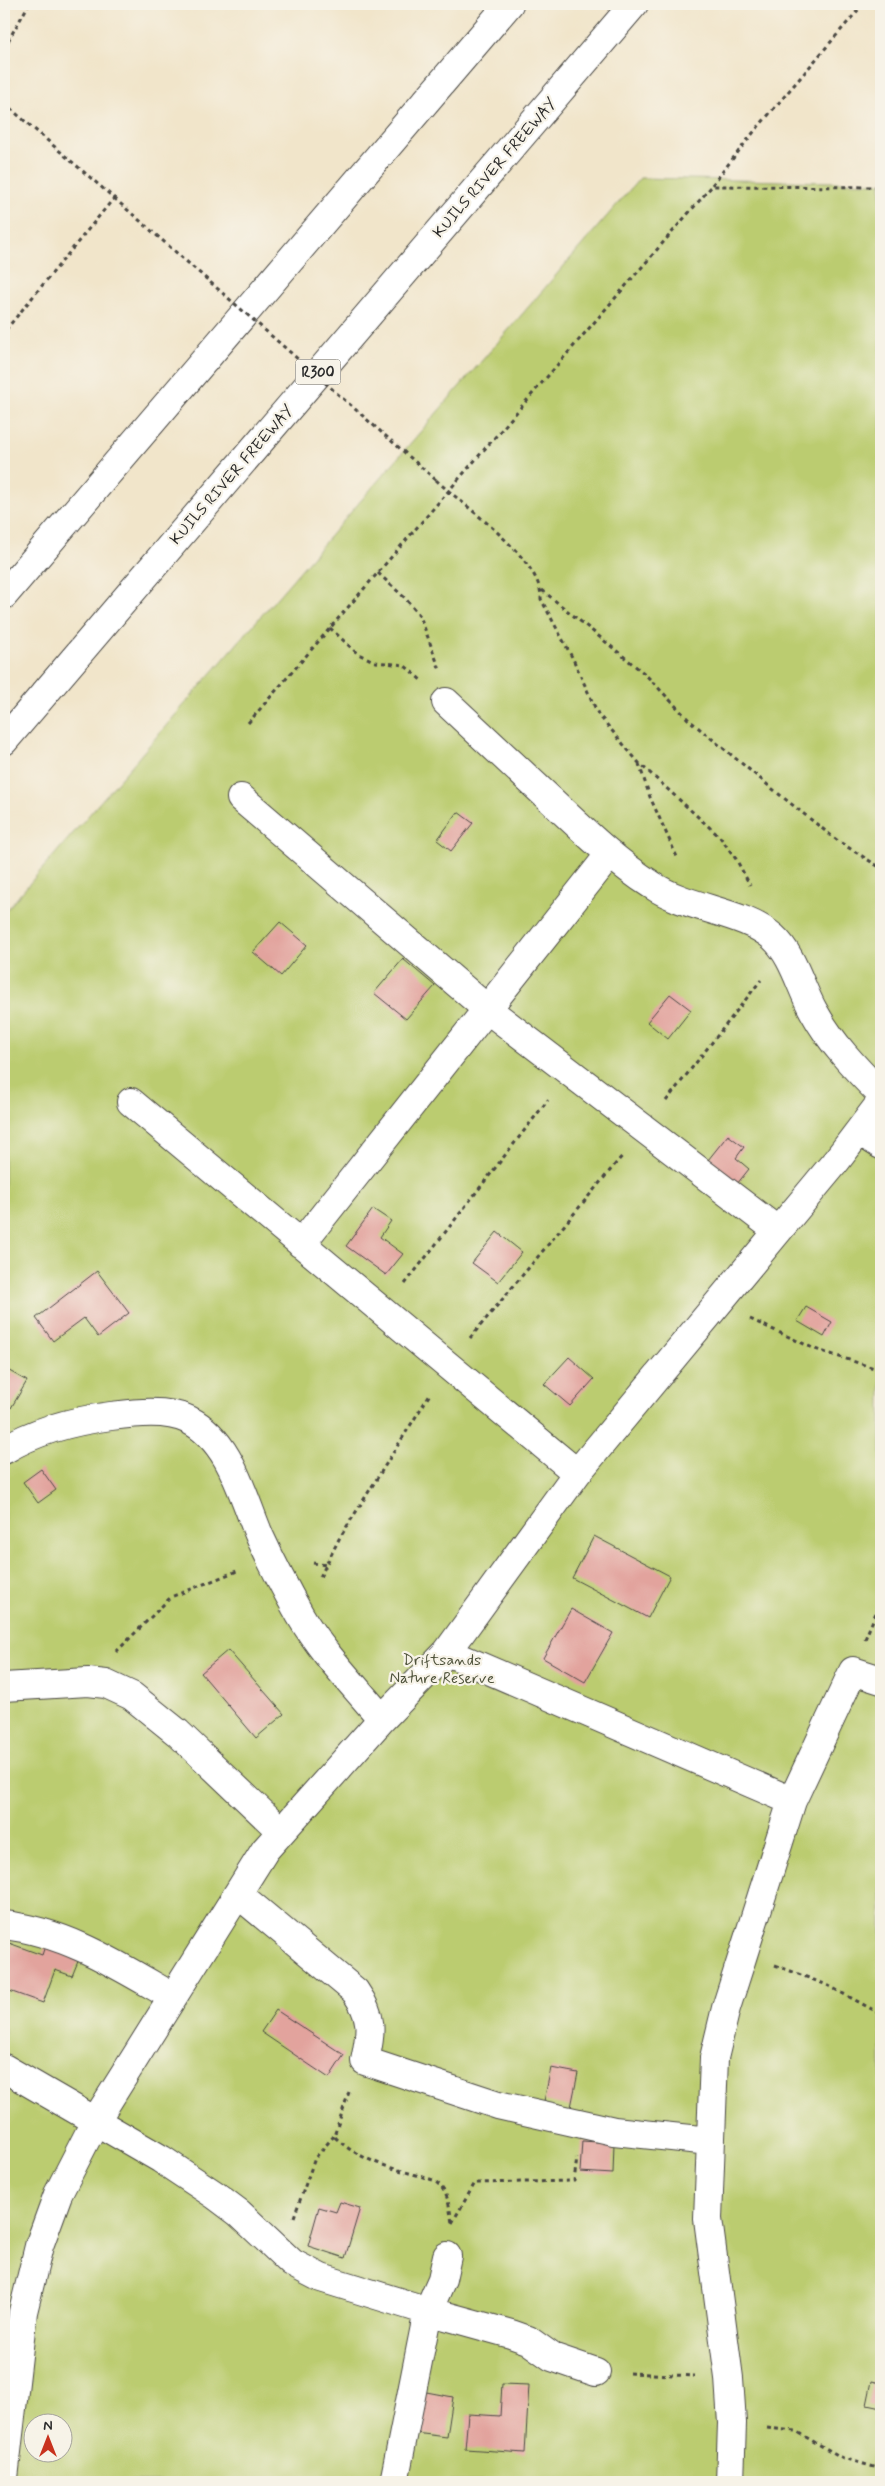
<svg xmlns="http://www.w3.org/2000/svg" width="885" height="2486" font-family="Mynerve,sans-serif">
	<rect width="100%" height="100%" fill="#f7f3e8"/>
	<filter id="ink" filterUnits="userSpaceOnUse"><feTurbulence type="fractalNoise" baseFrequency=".02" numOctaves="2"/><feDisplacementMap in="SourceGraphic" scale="10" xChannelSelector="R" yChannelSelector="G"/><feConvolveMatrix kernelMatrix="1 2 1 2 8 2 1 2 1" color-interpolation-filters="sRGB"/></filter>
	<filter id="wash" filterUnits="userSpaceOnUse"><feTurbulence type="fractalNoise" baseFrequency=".0096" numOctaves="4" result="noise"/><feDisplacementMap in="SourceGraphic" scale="20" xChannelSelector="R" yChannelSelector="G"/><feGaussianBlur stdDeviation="1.12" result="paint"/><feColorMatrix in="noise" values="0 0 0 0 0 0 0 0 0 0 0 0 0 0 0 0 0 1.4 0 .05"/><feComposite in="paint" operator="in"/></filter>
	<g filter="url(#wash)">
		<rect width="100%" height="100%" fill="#f1e5ca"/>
		<!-- green -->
		<path fill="#bbcc6f" stroke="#737c4d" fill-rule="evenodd" d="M640 178 881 183V2482H4V913ZM32 2424H62V2454H32Z"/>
		<g id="blocks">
			<!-- building -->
			<path fill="#e2a39d" d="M458 812 473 823 451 851 437 840Z
				M280 922 307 945 281 976 253 952Z
				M403 959 435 986 406 1019 374 993Z
				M670 994 691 1010 668 1039 647 1022Z
				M728 1135 744 1147 736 1158 749 1169 737 1184 708 1160Z
				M373 1209 391 1221 380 1237 403 1254 386 1275 346 1246Z
				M497 1232 522 1252 498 1282 472 1263Z
				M97 1271 129 1313 98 1337 84 1318 53 1341 36 1318Z
				M806 1307 832 1322 824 1337 797 1321Z
				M569 1357 594 1379 570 1406 544 1384Z
				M4 1368 27 1381 11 1408 4 1404Z
				M41 1469 56 1490 38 1503 23 1482Z
				M594 1536 670 1576 648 1618 572 1578Z
				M571 1609 613 1633 585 1682 543 1658Z
				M228 1650 284 1714 256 1738 201 1673Z
				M9 1943 42 1955 45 1946 79 1959 72 1976 55 1970 43 2003 4 1989V1948L7 1949Z
				M276 2010 344 2055 329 2078 261 2032Z
				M551 2068 578 2073 571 2107 544 2101Z
				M582 2141 614 2143 613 2174 580 2172Z
				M340 2202 360 2208 345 2258 308 2246 319 2207 336 2212Z
				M872 2381 881 2383V2408L867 2405Z
				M502 2384 529 2385 525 2453 465 2449 468 2414 500 2416Z
				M421 2391 453 2397 447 2437 415 2433Z"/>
		</g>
	</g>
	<g filter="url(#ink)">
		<use href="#blocks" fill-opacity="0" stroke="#494743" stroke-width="1"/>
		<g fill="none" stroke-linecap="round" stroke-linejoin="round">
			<defs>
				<path id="minor" d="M446 702C482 736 518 769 554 803 585 832 616 862 652 885 687 909 743 911 773 937 793 955 800 986 813 1010 831 1043 855 1068 881 1094
					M241 798 487 1009 778 1231
					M131 1102 577 1473
					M859 1131 881 1145
					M301 1244 610 854
					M4 1450C36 1430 73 1421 111 1416 135 1413 167 1409 189 1420 231 1441 243 1498 260 1537 272 1563 286 1590 300 1615 322 1653 354 1685 382 1719
					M447 1652 792 1801
					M4 1687 88 1682 106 1684 132 1696 178 1733 281 1831
					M238 1894 355 1991C374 2018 371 2031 365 2061L498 2105 614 2131 710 2141
					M4 1925C67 1932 119 1966 173 1997
					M4 2068 161 2159 215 2195 239 2213 292 2263 321 2278 428 2311 511 2334 528 2340 552 2357 596 2372
					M4 2478 23 2312 39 2246 58 2194 96 2120 265 1850 382 1719 447 1652 577 1473 837 1160 881 1102
					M394 2482 428 2311 442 2279 447 2256
					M730 2482 732 2423 729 2378 708 2219 714 2058 726 2008 792 1801 853 1671 881 1680"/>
				<path id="highway" d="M4 595 509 4
					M4 741 634 4"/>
			</defs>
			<!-- minor casing -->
			<use href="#minor" stroke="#494743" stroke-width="30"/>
			<!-- highway casing -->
			<use href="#highway" stroke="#494743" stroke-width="30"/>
			<!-- path -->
			<path stroke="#494743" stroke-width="3" stroke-dasharray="4 4" stroke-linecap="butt" d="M4 48 29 4
				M4 103 114 198 4 332
				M712 185 753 133 859 9 866 4
				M436 480C464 506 543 560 541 599L573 659 598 714 639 763 720 837 736 859 750 885
				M378 573 405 598 420 616 440 670
				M542 590 645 674 689 720 780 795 838 841 881 868
				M330 628 358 654 376 662 404 665 421 680
				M248 723 712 186 881 187
				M639 764 650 797 677 857
				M666 1101 761 980
				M405 1284 548 1100
				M750 1319 815 1349 874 1368H881
				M470 1338 623 1155
				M313 1563 326 1565
				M320 1577 339 1539 430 1394
				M865 1639 881 1601
				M116 1652 171 1597 237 1571
				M775 1965 827 1985 881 2014
				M349 2092 334 2136C360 2163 398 2169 433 2180 449 2190 449 2206 452 2223
				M294 2217 315 2158 334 2136
				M452 2223 475 2183 574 2181 577 2158
				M629 2373 695 2376
				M767 2428 795 2431 843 2458 881 2469"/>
			<!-- minor -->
			<use href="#minor" stroke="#fff" stroke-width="28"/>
			<!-- highway -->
			<use href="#highway" stroke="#fff" stroke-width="28"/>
			<!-- path-bridge -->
			<path stroke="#494743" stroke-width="3" stroke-dasharray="4 4" stroke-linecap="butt" d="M114 198 436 480"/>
		</g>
	</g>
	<g text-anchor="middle" stroke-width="4.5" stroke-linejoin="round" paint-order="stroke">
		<!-- shield labels -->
		<rect fill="#f7f3e8" stroke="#686764" stroke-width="1" x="295.5" y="359.5" width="45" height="25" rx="4"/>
		<g font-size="15" font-weight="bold" fill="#2b2b2b">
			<text x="318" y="377">R300</text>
		</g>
		<!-- street labels -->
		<g font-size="16" fill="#2b2b2b" stroke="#f7f3e8">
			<text transform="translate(494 167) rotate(-49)" y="6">KUILS RIVER FREEWAY</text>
			<text transform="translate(231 474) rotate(-49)" y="6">KUILS RIVER FREEWAY</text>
		</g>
		<!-- park labels -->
		<g font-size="16" fill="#4f533c" stroke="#f7f3e8">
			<text x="442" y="1665">Driftsands<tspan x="442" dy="18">Nature Reserve</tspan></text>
		</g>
	</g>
	<!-- margin -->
	<rect width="885" height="2486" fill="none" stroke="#f7f3e8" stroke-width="20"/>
	<!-- north arrow -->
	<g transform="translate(48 2438)"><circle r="24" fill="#f7f3e8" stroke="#a5a39c"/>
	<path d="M0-4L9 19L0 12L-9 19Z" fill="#c8321e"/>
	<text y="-8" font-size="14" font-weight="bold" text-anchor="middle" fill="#2b2b2b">N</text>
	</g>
</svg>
